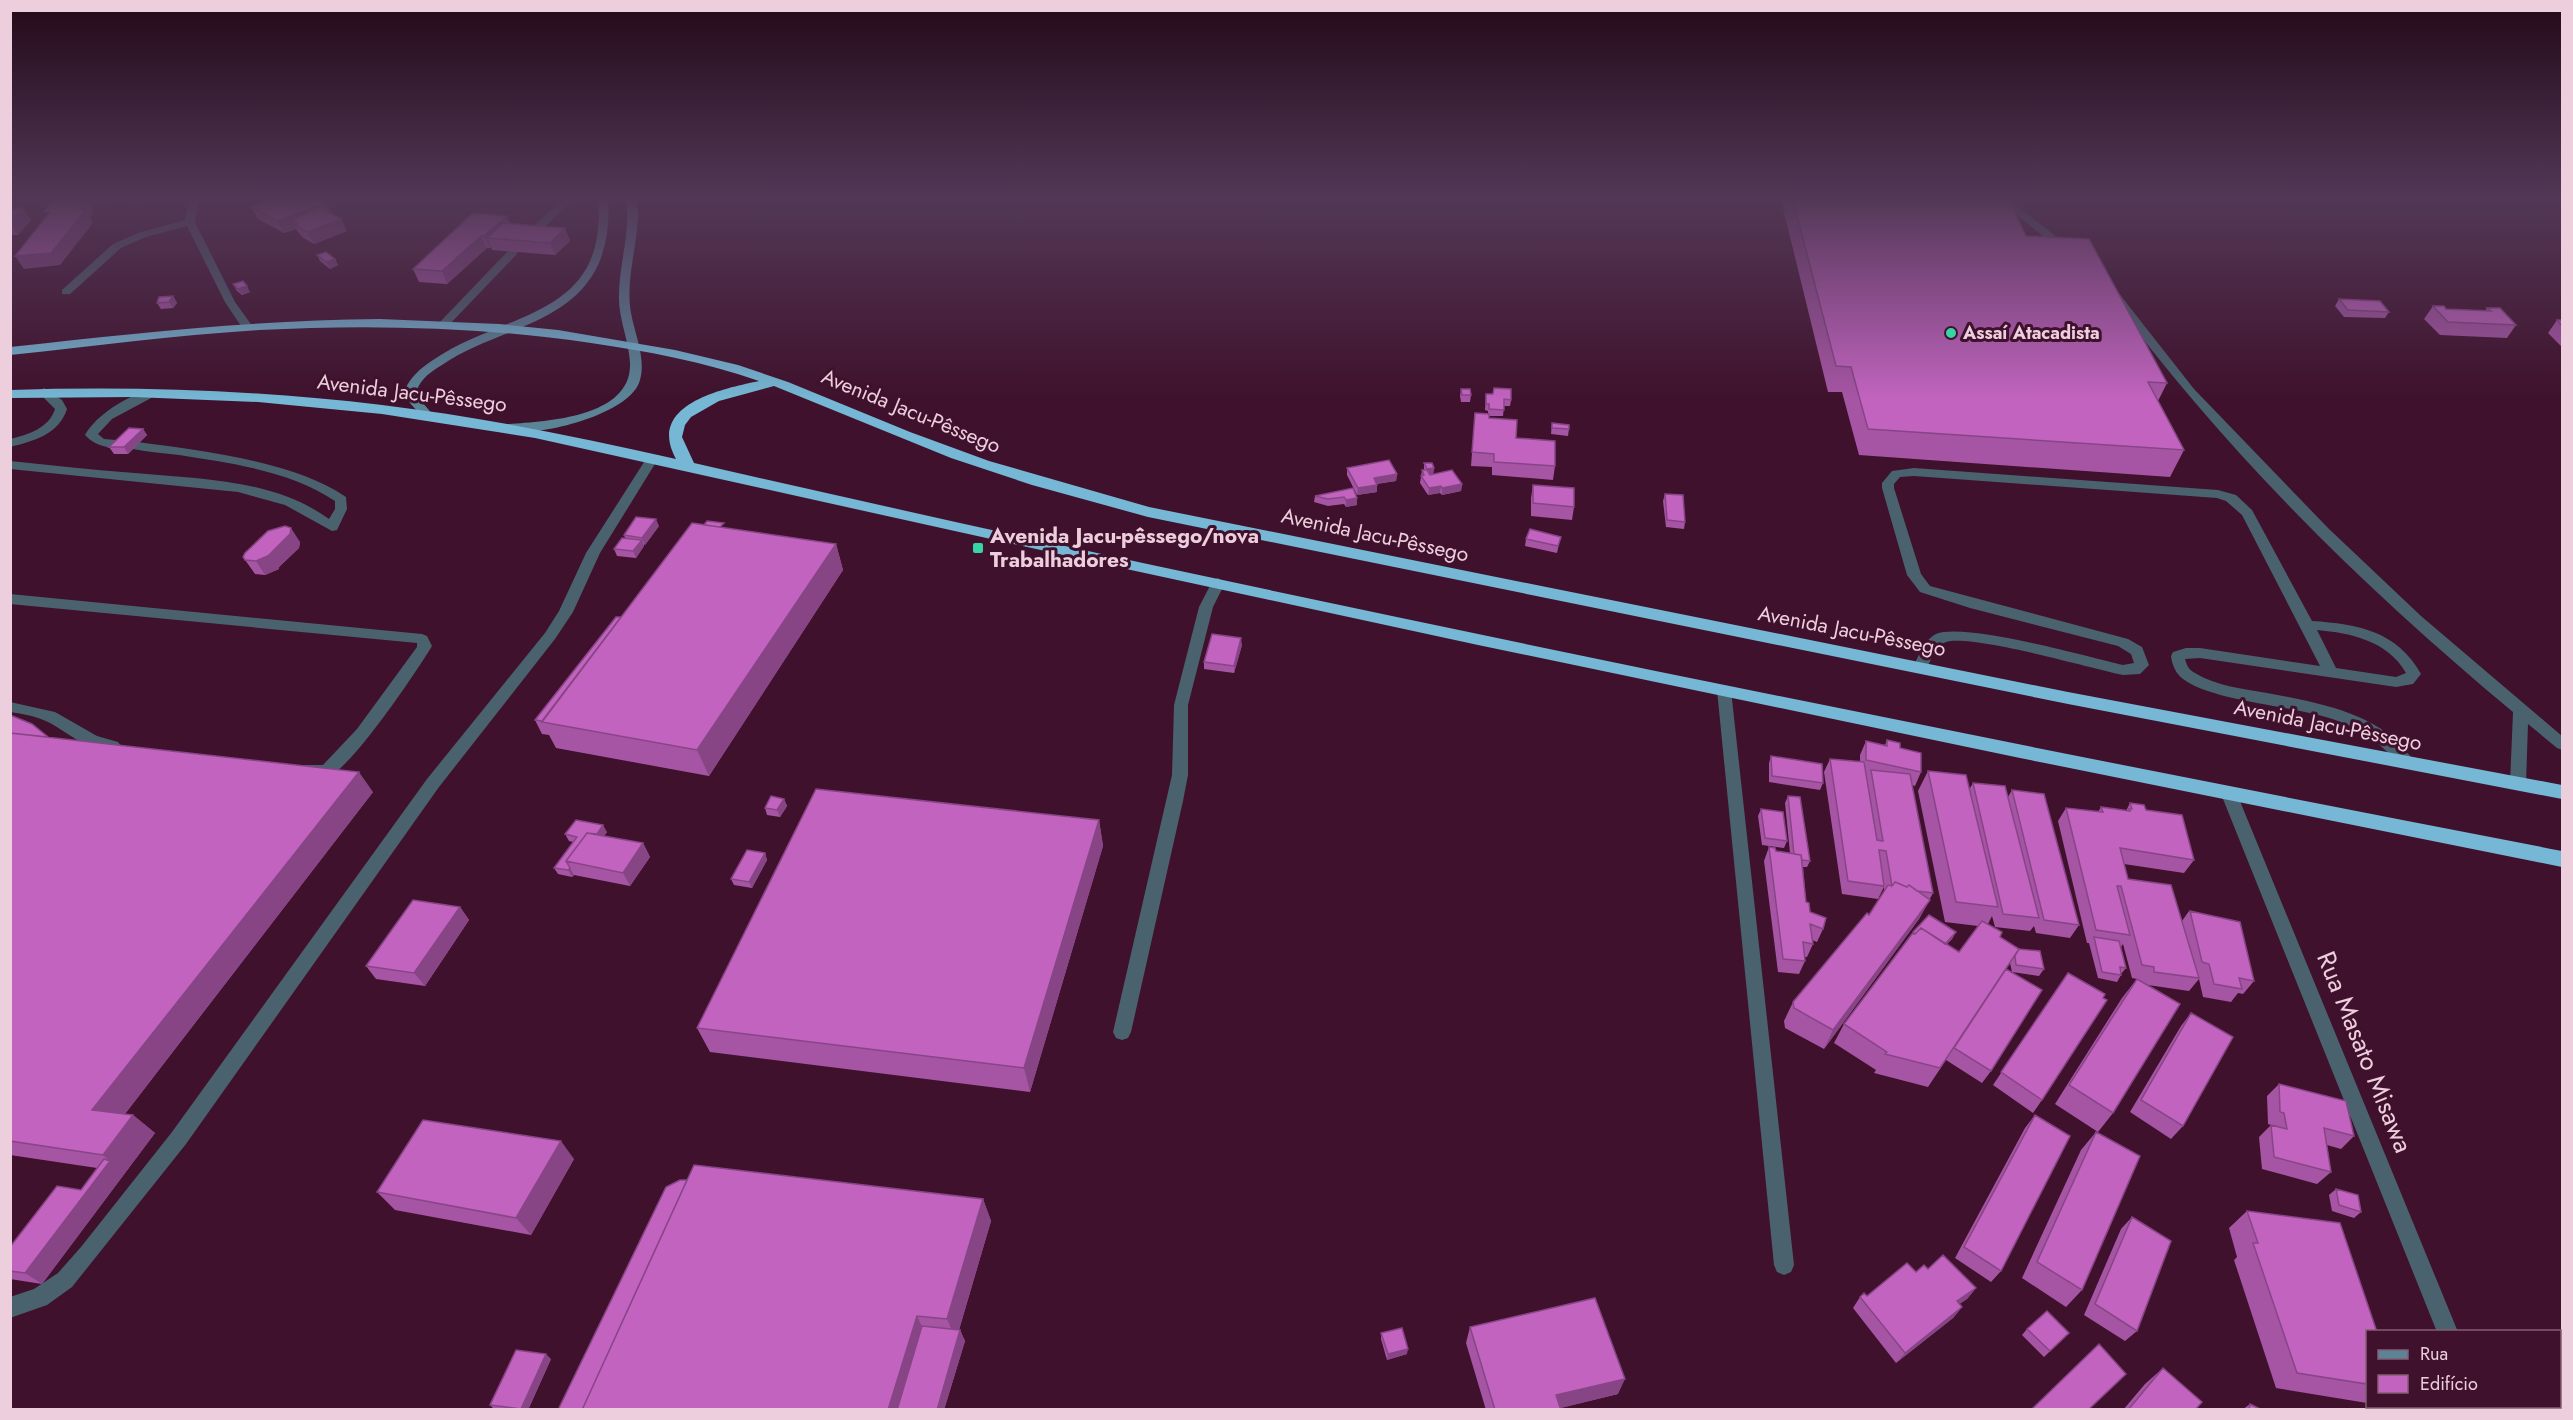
<svg xmlns="http://www.w3.org/2000/svg" width="2573" height="1420" font-family="Jost,sans-serif">
	<rect width="100%" height="100%" fill="#3f112c"/>
	<g fill="none" stroke-linecap="round" stroke-linejoin="round">
		<!-- lane -->
		<path fill="#49626e" fill-rule="evenodd" d="M189 200H199L195 222 235 302 253 327 251 329H243L225 302 187 226 146 237 121 248 70 294H62V290L113 244 138 233 185 220Z
			M562 200H573L532 239H524V235Z
			M1998 200H2009L2071 248V252H2063Z
			M513 249 517 250V254L446 328H438V324L509 250Z
			M2115 292 2119 293 2128 305 2194 389 2328 528 2421 616 2562 736V750L2557 748 2528 724 2526 784 2524 788H2512L2510 784 2513 712C2365 589 2224 451 2110 295Z
			M44 388 62 400 67 409C59 434 34 441 10 447V439C28 435 49 428 55 409L38 392Z
			M149 390 153 391V397L112 419 98 434 104 439 128 441 130 444 128 447C113 450 96 447 85 435 97 414 126 397 149 390Z
			M137 442C199 450 294 461 346 497L347 509 337 530 332 531 285 505 238 492 10 469V461C52 465 93 470 135 473 200 479 274 479 329 519L335 509V501C291 471 230 463 179 455 164 453 148 452 133 449L131 446 133 443Z
			M652 455 658 459 600 553 573 612 555 639 439 787 186 1144 72 1287 47 1305 10 1318V1297L34 1289 58 1273 81 1247 172 1132 427 779 545 633 559 611 586 553 646 459Z
			M1914 468 2218 490 2236 495 2252 510 2312 621C2358 624 2397 631 2421 674L2413 684 2396 687 2200 658 2185 659C2187 666 2189 670 2195 673 2216 686 2244 689 2267 693 2299 699 2331 705 2361 718 2381 727 2403 743 2414 762L2411 766H2401C2383 746 2364 730 2338 721 2296 705 2216 703 2183 679 2176 674 2172 665 2171 656L2173 652 2186 648H2200L2320 666 2242 515 2226 501 2217 498 1914 476 1900 477 1894 484V488L1921 574 1930 586 2128 639 2142 647 2149 665 2140 674 2123 675C2090 668 1972 634 1946 642 1935 646 1930 663 1925 672H1915L1913 668C1918 657 1924 640 1936 634 1965 622 2088 657 2123 665L2134 663 2131 654 2118 646 1970 608 1920 592 1907 575 1882 488V483L1892 471ZM2317 630C2351 633 2388 641 2406 673L2396 677 2336 668Z
			M1218 578 1225 583 1213 607 1188 705V775L1183 801 1131 1032 1128 1038 1122 1040 1116 1038 1113 1032 1172 775 1174 705 1199 607 1213 580Z
			M10 594 422 634 427 636 432 646C417 671 355 763 332 774 323 778 314 776 304 773L302 769 304 765H323L357 729 417 647V643L10 604Z
			M1724 685 1731 690 1794 1265 1791 1272 1784 1275 1777 1272 1774 1265 1717 690Z
			M10 702 55 712 97 736 118 742 121 746 118 750C94 757 68 732 48 722 36 716 23 714 10 712Z"/>
		<!-- street -->
		<path fill="#49626e" fill-rule="evenodd" d="M2229 788 2235 790 2237 794 2458 1332H2437L2221 794 2223 790Z
			M2468 1406H2490L2491 1410H2469Z"/>
		<!-- secondary -->
		<path fill="#5b8497" fill-rule="evenodd" d="M598 200H608C610 222 607 243 599 263 571 326 493 329 442 365 432 371 421 378 417 390L422 402 434 416 432 419H424L410 403 405 390C410 377 421 368 433 360 504 311 608 319 598 200Z
			M626 200H636L638 212C638 246 625 279 631 313 635 335 646 358 640 380 631 415 535 438 505 431V425L509 424C548 421 632 417 630 363 629 340 618 318 619 295 619 263 631 233 626 200Z"/>
		<!-- highway -->
		<path fill="#75b7d4" fill-rule="evenodd" d="M380 319 499 324 558 330 675 350 738 365 788 382 910 432 989 461 1149 507 2068 692 2562 785V799L2068 704 1148 517 1032 485 951 458 774 386 719 401 691 417 685 425 682 437 694 463C1314 605 1938 730 2562 851V867L2020 758 1478 645 1117 567 535 438 382 414 258 402 134 397 10 398V390C135 386 258 390 382 405 481 417 579 437 676 459 646 405 721 389 759 381 705 362 647 351 591 343 481 327 370 324 259 330 176 335 93 346 10 355V347C134 333 256 320 380 319Z"/>
	</g>
	<!-- wall -->
	<path fill="#a655a4" d="M129 200H142L141 201 130 202Z
		M1781 200H2009L2026 236 2167 383 2158 401 2184 450 2170 477 1859 455 1842 392H1828Z
		M251 207 333 214 347 231 314 244 302 237 296 229 284 233 258 219Z
		M10 209 31 220 18 235H10Z
		M473 213 510 224 565 228 570 241 555 255 492 250 491 247 490 248H487L447 284 419 282 413 269Z
		M317 255 335 259 338 265 330 269 320 261Z
		M233 284 250 292 242 295 237 291Z
		M173 296 177 303 173 308 161 309 157 303Z
		M2339 299 2389 312 2385 318 2344 317 2335 306Z
		M2433 306 2446 309 2485 311 2487 308 2516 325 2507 338 2440 335 2424 319Z
		M2557 320H2562V347L2548 333Z
		M1494 388 1511 400 1510 406H1504L1503 416H1489V418L1555 466 1553 480 1492 475V467L1471 466 1475 413 1488 414V411L1485 410 1486 394H1493Z
		M1461 389 1471 395 1470 402H1461L1460 396Z
		M1552 423 1569 429 1568 436 1551 434Z
		M143 429 147 435 128 454H114L109 447Z
		M1424 463 1434 468 1433 474 1462 484 1461 491 1442 495 1440 493 1428 495 1420 483 1422 470H1424Z
		M1347 468 1397 474 1396 481 1377 484V492L1357 495 1347 475Z
		M1533 485 1574 507 1572 520 1531 516V498Z
		M1665 494 1685 522 1684 529 1666 527 1663 501Z
		M1315 496 1357 498V505L1346 507 1344 504 1328 506 1314 502Z
		M659 526 645 545 644 544V546L636 558 617 556 614 549 625 538 624 535Z
		M725 528 836 544 843 570 709 776 556 748 549 735 542 734 535 720 621 617Z
		M1526 539 1559 544 1557 553 1525 546Z
		M300 542 299 548 279 567V569L265 575 255 574 243 557Z
		M1242 645 1234 673 1204 669V662Z
		M10 715 48 737 373 792 125 1114 133 1115 155 1133 42 1284 10 1279V1247L81 1190 97 1168 10 1155Z
		M1887 740 1900 748 1921 772 1915 786 1912 785 1933 893 1919 919 1824 1049 1785 1028 1784 1021 1793 1002 1869 915 1884 891V887L1878 899 1842 894 1824 772 1830 759 1860 762V755L1866 741 1885 745Z
		M1771 756 1823 783 1820 790 1769 782V763Z
		M1928 771 1969 790 1973 783 2008 797 2012 790 2079 925 2070 938 2036 933 2034 926 2030 931 1995 927 1992 916 1988 924 2000 937 2044 969 2039 976 2012 972 2010 963 2006 969 1991 1071 1982 1083 1946 1060 1928 1087 1874 1073 1876 1070 1834 1043 1844 1024 1913 932H1956L1952 939 1947 944 1959 952 1978 926 1945 922 1918 791Z
		M1788 796 1810 861 1807 867H1803L1806 902 1810 912 1823 929 1817 942 1812 940 1813 944 1807 957H1805V961L1799 974 1778 972 1764 861 1769 847 1776 851 1790 853 1785 803Z
		M784 799 787 806 780 817 767 815 765 808Z
		M2130 803 2146 810 2194 860 2184 873 2124 864 2128 879 2182 921 2189 911 2254 981 2243 994 2238 993 2231 1002 2203 997 2199 979 2189 991 2148 985 2113 1113 2098 1132 2055 1104 2122 998 2137 979 2132 978 2123 944 2121 947 2126 968 2121 974V975L2117 982 2098 978 2089 943H2087L2058 821 2066 808 2098 812 2101 807 2126 811Z
		M1761 809 1787 841 1784 848 1762 845 1758 816Z
		M1099 820 1103 846 1030 1092 710 1052 697 1028Z
		M607 832 604 836 643 843 650 857 630 886 574 875 572 877 558 874 554 868 573 842 569 841 565 834Z
		M765 853 767 860 752 888 734 885 731 879Z
		M460 907 469 920 425 986 376 979 366 966Z
		M2068 973 2042 1100 2033 1113 1993 1085Z
		M2191 1013 2183 1126 2171 1139 2130 1112 2181 1026Z
		M2279 1084 2354 1136 2341 1149 2327 1145 2331 1172 2317 1184 2262 1169 2259 1137 2271 1125 2268 1124 2267 1096Z
		M2035 1115 2001 1271 1991 1282 1955 1258 2025 1128Z
		M2096 1132 2082 1290 2066 1307 2022 1278 2081 1150Z
		M574 1159 531 1235 395 1210 377 1192Z
		M2336 1189 2361 1212 2354 1218 2332 1211 2329 1195Z
		M983 1199 991 1221 959 1330H960L965 1341 944 1410H558Z
		M2247 1211 2367 1332V1403L2276 1388 2234 1260 2237 1257 2229 1228Z
		M2132 1217 2137 1331 2125 1341 2084 1315 2121 1229Z
		M1928 1269 1976 1288 1967 1299 1959 1304 1962 1307 1953 1318 1896 1363 1853 1308 1860 1297 1867 1296 1916 1272Z
		M1470 1327 1618 1394 1560 1408 1561 1410H1486L1466 1343Z
		M2027 1329 2069 1333 2044 1357 2022 1335Z
		M1381 1333 1407 1354 1387 1360 1381 1339Z
		M551 1359 528 1410H495L490 1405Z
		M2163 1368 2195 1410H2123L2145 1384Z
		M2250 1404 2262 1410H2242Z"/>
	<!-- shaded-wall -->
	<path fill="#874586" d="M73 200H120L89 203 94 211 90 218 93 223 60 265 24 269 15 256Z
		M326 202 333 214 300 227 298 224 292 220 296 229 284 233 277 221Z
		M23 208 31 220 18 235 10 224V221Z
		M507 216 512 228 487 238 491 247 490 248 484 236Z
		M341 219 347 231 314 244 307 232Z
		M565 228 570 241 555 255 550 243Z
		M481 236 487 248 447 284 442 271Z
		M335 259 338 265 330 269 326 262Z
		M247 286 250 292 242 295 238 289Z
		M173 296 177 303 173 308 169 302Z
		M143 429 147 435 128 454 124 447Z
		M1434 468 1433 475 1427 476V469Z
		M1397 474 1396 481 1373 484 1374 478Z
		M1462 484 1461 491 1442 495V488Z
		M1377 485V492L1357 495 1358 488Z
		M1441 486 1440 493 1428 495 1429 488Z
		M1357 498V505L1346 507V500Z
		M656 519 659 526 645 545 642 538Z
		M291 528 300 542 299 548 279 567V569L265 575 256 561 269 555Z
		M642 540 644 546 636 558 633 551Z
		M836 544 843 570 709 776 697 750Z
		M1241 638 1242 645 1234 673V666Z
		M359 772 373 792 114 1128 92 1110Z
		M784 799 787 806 780 817 777 810Z
		M1099 820 1103 846 1030 1092 1024 1068Z
		M603 825 607 832 596 846 593 840Z
		M643 843 650 857 630 886 623 873Z
		M765 853 767 860 752 888 749 882Z
		M570 868 574 875 572 877 568 870Z
		M1930 900 1919 919 1824 1049 1833 1030Z
		M460 907 469 920 425 986 414 973Z
		M1956 932 1952 939 1936 956 1939 950Z
		M133 1115 155 1133 42 1284 25 1273 110 1161 103 1155Z
		M561 1141 574 1159 531 1235 516 1218Z
		M983 1199 991 1221 956 1340 947 1319Z
		M1976 1288 1967 1299 1948 1312 1957 1301Z
		M1962 1307 1953 1318 1896 1363 1905 1353Z
		M917 1316 927 1337 905 1410H888Z
		M960 1330 965 1341 944 1410H937Z
		M1408 1349 1407 1354 1387 1360 1388 1354Z
		M546 1354 551 1359 528 1410H521Z
		M1625 1379 1618 1394 1553 1410 1556 1395Z"/>
	<!-- building -->
	<path fill="#c163bf" stroke="#874586" stroke-width="1.5" d="M69 200H85L79 210 85 211 51 253 15 256 50 212H44L51 202Z
		M268 200H324L326 202 277 221 251 207Z
		M1793 200H2009L2026 236 2089 239 2167 383 2148 382 2184 450 1868 429 1851 367 1836 366Z
		M319 207 341 219 307 232 295 225 298 224 292 220Z
		M23 208 10 221V209Z
		M473 213 507 216 484 236H481L442 271 413 269Z
		M503 223 565 228 550 243 487 238Z
		M326 252 335 259 326 262 317 255Z
		M243 281 247 286 238 289 233 284Z
		M173 296 169 302 157 303 159 297Z
		M2339 299 2380 301 2389 312 2348 310Z
		M2433 306H2444L2446 309 2491 311 2487 308H2500L2516 325 2448 322Z
		M2557 320H2562V326Z
		M1494 388 1511 389V400L1504 399V410L1489 409V404H1486V394H1493Z
		M1461 389H1470L1471 395H1462Z
		M1475 413 1489 414V418L1517 420 1516 438 1555 441V466L1494 462V454L1472 452Z
		M1552 423 1569 425V429L1552 428Z
		M129 428 143 429 124 447H109Z
		M1389 460 1397 474 1374 478 1377 485 1358 488 1347 468Z
		M1424 463H1432L1434 468 1427 469Z
		M1422 470H1427L1430 475 1452 470 1462 484 1442 488 1441 486 1429 488 1421 476 1424 475Z
		M1533 485 1574 488V507L1533 503Z
		M1353 488 1357 498 1346 500 1344 497 1328 499 1315 496Z
		M1665 494 1683 495 1685 522 1667 520Z
		M636 517 656 519 642 538 624 535Z
		M707 521 724 523 720 527 704 525Z
		M692 523 836 544 697 750 542 722Z
		M285 526 291 528 290 534 269 555H270L256 561 245 560 243 557 245 553 268 531Z
		M1530 529 1561 537 1558 546 1526 539Z
		M622 538 642 540 633 551 614 549Z
		M616 617H621L542 721 535 720Z
		M1212 634 1241 638 1234 666 1204 662Z
		M10 715 32 724 48 737 10 733Z
		M10 733 359 772 92 1110 133 1115 103 1155 10 1141Z
		M1887 740 1900 743V748L1921 753V772L1866 760V741L1887 746Z
		M1771 756 1822 764 1823 783 1772 776Z
		M1830 759 1864 762 1877 840 1883 841 1871 770 1910 774 1933 893 1917 891 1909 885 1907 887 1895 882 1892 886 1886 851 1879 850 1884 886 1848 881Z
		M1928 771 1966 775 1998 907 1956 902Z
		M1973 783 2005 786 2039 918 2003 914Z
		M816 789 1099 820 1024 1068 697 1028Z
		M2012 790 2044 794 2079 925 2044 920Z
		M771 796 784 799 777 810 765 808Z
		M1788 796 1800 797 1810 861 1802 860 1801 855 1794 854Z
		M2130 803 2144 805 2146 810 2182 815 2194 860 2120 848 2128 879 2171 885 2199 978 2154 972V967L2142 965 2121 886H2117L2130 935 2096 930 2066 808 2103 812 2101 807 2130 811 2129 809H2132Z
		M1761 809 1783 812 1787 841 1765 838Z
		M576 820 603 825 597 834 587 833 566 861 570 868 568 870 554 868 577 837 565 834Z
		M587 833 643 843 623 873 566 861Z
		M1769 847 1775 848 1776 851 1801 855 1806 902 1809 903 1810 912 1826 918 1823 929 1810 924 1813 944 1803 942 1805 961 1783 959Z
		M747 850 765 853 749 882 731 879Z
		M1895 882 1907 887 1909 885 1930 900 1833 1030 1794 1008 1793 1002 1867 913 1869 915 1888 885 1892 886Z
		M413 900 460 907 414 973 366 966Z
		M2190 911 2240 922 2254 981 2239 978 2242 989 2214 984 2209 964 2202 962Z
		M1929 915 1956 932 1945 944 1921 928 1915 934 1913 932Z
		M1982 921 2002 932 2000 937 2019 949 1940 1068 1885 1054 1887 1052 1844 1024 1912 934H1915L1921 928 1959 952Z
		M2094 937 2119 941 2126 968 2120 967 2121 975 2102 972Z
		M2018 949 2040 951 2044 969 2016 965 2015 956 2019 949Z
		M2006 969 2042 990 1991 1071 1954 1048Z
		M2068 973 2105 994 2103 998 2107 1000 2042 1100 2001 1072Z
		M2137 979 2180 1004 2113 1113 2069 1085Z
		M2191 1013 2233 1037 2183 1126 2141 1100Z
		M2279 1084 2346 1101 2354 1136 2324 1128 2331 1172 2274 1157 2271 1125 2287 1129 2284 1113 2280 1112Z
		M2035 1115 2070 1136 2001 1271 1964 1247Z
		M423 1120 561 1141 516 1218 377 1192Z
		M2096 1132 2140 1156 2082 1290 2037 1262Z
		M104 1159 110 1161 25 1273 10 1271V1247L57 1186 81 1190Z
		M694 1165 983 1199 947 1319 917 1316 888 1410H582Z
		M680 1180H687L582 1410H558L666 1187Z
		M2336 1189 2358 1195 2361 1212 2339 1205Z
		M2247 1211 2340 1223 2377 1332H2367V1384L2297 1373 2253 1243H2258Z
		M2132 1217 2171 1241 2137 1331 2095 1304Z
		M1943 1255 1976 1288 1957 1301 1962 1307 1905 1353 1860 1297 1864 1293 1867 1296 1907 1263 1916 1272 1924 1265 1928 1269Z
		M1595 1298 1625 1379 1556 1395 1561 1410H1495L1470 1327Z
		M2047 1311 2069 1333 2050 1351 2027 1329Z
		M922 1326 960 1330 937 1410H897Z
		M1402 1328 1408 1349 1388 1354 1381 1333Z
		M2099 1344 2126 1374 2088 1410H2031Z
		M516 1350 546 1354 521 1409 490 1405Z
		M2163 1368 2202 1402 2195 1410H2128Z
		M2250 1404 2262 1410H2249Z"/>
	<!-- sky -->
	<linearGradient id="sky" x2="0" y2="1"><stop stop-color="#230918"/><stop offset="0.5" stop-color="#523856"/><stop offset="1" stop-color="#523856" stop-opacity="0"/></linearGradient>
	<rect width="2573" height="399" fill="url(#sky)"/>
	<!-- markers -->
	<g fill="#38d4a6" stroke="#3f112c" stroke-width="2">
		<circle cx="1951" cy="333" r="6"/>
		<rect x="972" y="542" width="12" height="12" rx="3"/>
	</g>
	<g text-anchor="middle" stroke-width="6" stroke-linejoin="round" paint-order="stroke">
		<!-- far-poi labels -->
		<g font-size="18" font-weight="bold" fill="#edcedd" stroke="#3f112c" text-anchor="start">
			<text x="1963" y="339">Assaí Atacadista</text>
		</g>
		<!-- street labels -->
		<g font-size="21" fill="#edcedd" stroke="#3f112c">
			<text transform="translate(412 393) rotate(7)" y="7">Avenida Jacu-Pêssego</text>
			<text transform="translate(911 411) rotate(22)" y="7">Avenida Jacu-Pêssego</text>
			<text transform="translate(1375 535) rotate(12)" y="7">Avenida Jacu-Pêssego</text>
			<text transform="translate(1852 631) rotate(11)" y="7">Avenida Jacu-Pêssego</text>
			<text transform="translate(2328 725) rotate(11)" y="7">Avenida Jacu-Pêssego</text>
		</g>
		<!-- poi labels -->
		<g font-size="21" font-weight="bold" fill="#edcedd" stroke="#3f112c" text-anchor="start">
			<text x="990" y="543">Avenida Jacu-pêssego/nova<tspan x="990" dy="24">Trabalhadores</tspan></text>
		</g>
		<!-- near-street labels -->
		<g font-size="26" fill="#edcedd" stroke="#3f112c">
			<text transform="translate(2365 1052) rotate(68)" y="9">Rua Masato Misawa</text>
		</g>
	</g>
	<!-- border -->
	<rect width="2573" height="1420" fill="none" stroke="#edcedd" stroke-width="24"/>
	<!-- legend -->
	<rect x="2366" y="1330" width="195" height="78" fill="#3f112c" stroke="#855d73" stroke-width="1.5"/>
	<rect x="2378" y="1350" width="30" height="9" fill="#5b8497" stroke="#855d73" stroke-width="1.5"/>
	<text x="2420" y="1360" font-size="18" fill="#edcedd">Rua</text>
	<rect x="2378" y="1375" width="30" height="18" fill="#c163bf" stroke="#855d73" stroke-width="1.5"/>
	<text x="2420" y="1390" font-size="18" fill="#edcedd">Edifício</text>
</svg>
